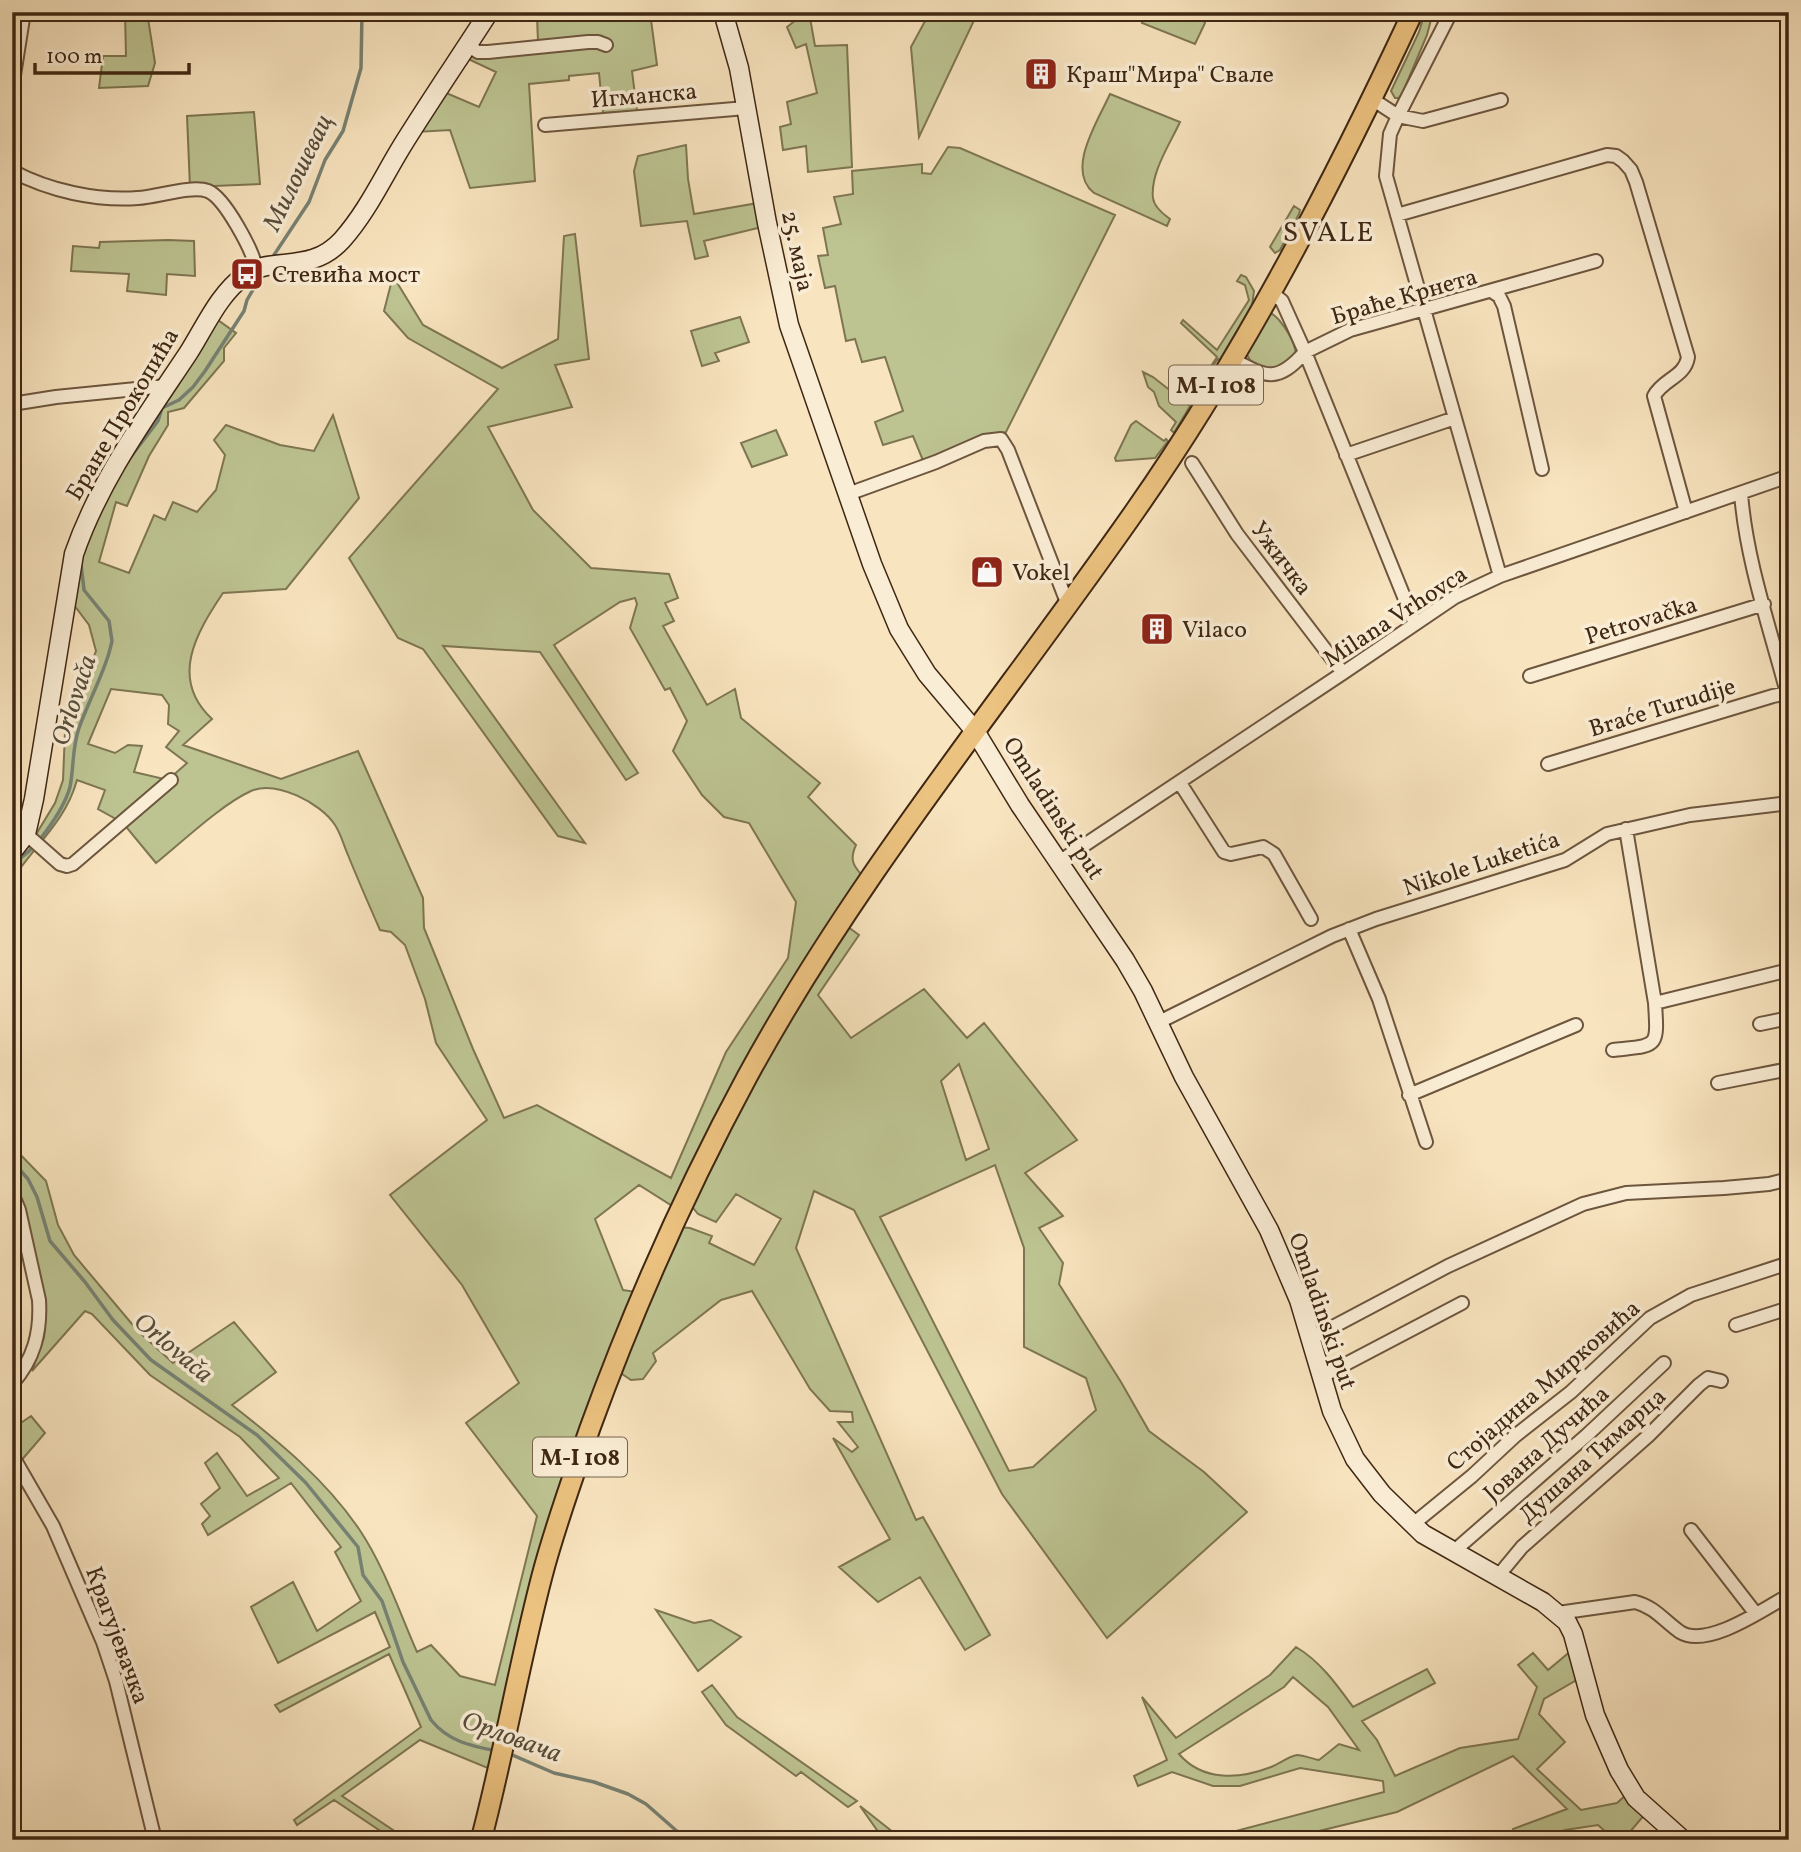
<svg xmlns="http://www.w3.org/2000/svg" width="1801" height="1852" font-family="Vollkorn,serif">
	<rect width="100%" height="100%" fill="#f8e4bf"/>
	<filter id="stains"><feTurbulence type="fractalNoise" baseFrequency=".00286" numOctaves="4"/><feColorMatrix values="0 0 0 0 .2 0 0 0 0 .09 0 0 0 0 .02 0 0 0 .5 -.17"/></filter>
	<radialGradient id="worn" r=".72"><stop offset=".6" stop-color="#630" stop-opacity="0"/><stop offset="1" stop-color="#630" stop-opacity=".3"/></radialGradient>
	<!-- green -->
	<path fill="#bdc492" stroke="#7e7652" stroke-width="2" fill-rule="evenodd" d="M125 12H147L155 63 148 86 99 88 103 56H126Z
		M555 12H675V14L651 20 657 65 632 71 637 111 603 113 599 73 569 76V80L529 84 535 181 470 188 450 130 417 132 444 92 479 107 496 72 464 57 483 49 538 41 537 17 555 15Z
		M806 12H809L815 46 847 45 852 167 808 172 806 146 783 150 780 127 791 124 787 102 817 93 806 44 796 48 787 27Z
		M930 12H978L919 137 911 47Z
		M1146 12H1187L1203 19 1205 23 1195 44 1142 23Z
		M1425 12H1433L1427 35 1403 92 1399 98H1395L1391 91 1419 32Z
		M1110 94 1180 122C1170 144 1150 173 1153 198 1154 207 1163 214 1170 219L1167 226 1094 193C1065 170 1098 121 1110 94Z
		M254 112 260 184 190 187 187 116Z
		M686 145 688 179 694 214 758 203 762 227 704 241 708 256 695 259 687 221 641 226 634 171 638 156Z
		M948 147 960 148 1115 215 1006 432 924 463 913 436 883 445 875 422 903 411 885 357 862 362 855 339 846 341 835 286 825 288 818 256 828 255 823 228 841 224 834 197 853 194 852 171 922 164V173L931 174Z
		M1294 206 1300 210 1299 214 1280 250 1275 253 1270 247Z
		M575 234 589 359 555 365 572 407 488 427 533 510 591 568 669 574 678 598 665 603 674 621 663 626 707 705 735 689 741 718 820 783 808 797 856 845C850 858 852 865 862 875L674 1207 639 1185 595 1219 623 1290 636 1292 490 1769 420 1740 342 1796 408 1840H394L334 1800 297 1825 294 1820 421 1727 389 1654 280 1712 275 1705 390 1647 375 1612 278 1663 251 1607 293 1582 317 1631 361 1601 335 1552 341 1547 291 1483 208 1535 202 1524 210 1516 201 1504 220 1488 205 1463 217 1453 247 1496 279 1478 240 1437 150 1375 92 1314 85 1311 32 1371 44 1337 46 1304 40 1277 27 1238V1219L20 1195 12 1183V1146L46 1181 58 1225 74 1255 137 1330 173 1363 234 1322 276 1372 232 1405C279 1442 325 1479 359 1529 384 1566 399 1611 417 1652L431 1645 460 1676 495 1685 537 1516 466 1423 519 1383 462 1285 390 1195 487 1120 436 1043 425 999 405 945 391 932 380 930C369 905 358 880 348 855 344 846 341 834 335 825 321 803 276 780 251 791 222 804 182 842 156 863L123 823 98 809 105 790 77 780C66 821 34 846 12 880V853L35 836 55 803 63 780 65 732 96 651 89 625 71 601 82 529 215 318 236 333 224 348V361L184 408 168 412V425L149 456 127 506 116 502 99 562 129 573 154 515 165 520 173 502 197 512 216 490 225 455 214 440 226 425 280 445 314 451 333 415 359 498 286 589 223 593C196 633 169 679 212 719L183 745 281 779 358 751 423 898 424 928 473 1049 504 1118 537 1105 671 1178 726 1052 788 958 796 902 749 823 724 817 702 795 673 751 687 721 670 688 665 690 630 628 637 604 635 598 620 602 554 645 638 773 626 780 540 652 443 646 585 843 558 836 423 649 398 638 349 558 498 389 408 338 384 311 393 276 423 325 502 368 558 339 564 236ZM111 689 162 695 169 705 168 724 179 731 166 747 187 763 168 780 134 772 142 746 128 745 115 753 88 744Z
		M168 240 194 241 195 276 167 274 166 295 127 291 129 274 71 271 73 246 99 248 100 242Z
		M1241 275 1246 277 1254 291 1252 306 1220 360 1218 359 1212 367 1211 366 1217 357 1181 323 1183 320 1217 350 1249 300 1245 285 1237 281Z
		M1270 313C1281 317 1301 349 1294 360 1289 367 1276 368 1268 371L1250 360 1246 353 1265 318Z
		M740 317 749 342 715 353 719 361 702 366 691 331Z
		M1143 372 1153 377 1190 406 1174 433 1171 430 1176 422 1159 406 1154 392 1148 387Z
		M1136 421 1164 441 1166 439 1168 441 1155 458 1116 461 1115 458 1131 425Z
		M776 430 787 455 752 467 741 443Z
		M844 924 859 935 818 995 851 1038 924 989 967 1038 984 1023 1077 1140 1025 1173 1063 1216 1039 1228 1063 1263 1059 1284 1121 1382 1149 1431 1204 1472 1247 1512 1107 1638 1002 1494 854 1210 814 1191 796 1248 916 1520 923 1517 990 1635 965 1650 920 1577 878 1602 839 1567 890 1539 833 1438 852 1452 858 1447 838 1422H853L852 1412 830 1411 810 1389 752 1291 721 1300 653 1353 656 1361 643 1379 631 1380 622 1374 621 1367 678 1227 690 1228 712 1236 709 1243 754 1265 781 1219 736 1194 716 1222 698 1214 690 1204 715 1150ZM959 1064 989 1149 966 1160 941 1081ZM995 1165 1024 1248V1347L1086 1378 1096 1410 1033 1467 1009 1471 880 1217Z
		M31 1416 45 1433 20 1462 12 1449V1429Z
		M656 1610 694 1623 711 1620 741 1637 698 1671Z
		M1296 1647C1320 1661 1337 1685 1353 1707L1427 1669 1435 1683 1362 1721 1377 1740 1395 1776 1460 1748 1518 1739 1537 1687 1518 1665 1533 1653 1548 1670 1572 1650 1580 1678 1544 1699 1539 1714 1565 1742 1537 1769 1581 1810 1617 1803 1627 1794 1646 1813 1623 1840H1615L1598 1825 1565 1830 1538 1840H1513L1517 1838 1513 1829 1567 1809 1513 1756 1397 1812 1282 1840H1202L1384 1792 1383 1781 1300 1768 1240 1786H1213L1172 1772 1138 1786 1134 1776 1167 1760 1142 1697 1176 1738 1270 1675ZM1293 1677 1328 1707 1359 1750 1339 1744 1319 1760C1313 1759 1303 1755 1297 1755 1289 1756 1279 1764 1271 1767 1240 1779 1203 1782 1179 1754L1284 1687Z
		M712 1685 737 1717 857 1801 848 1807 801 1772 796 1776 726 1725 702 1692Z
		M860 1806 903 1840H884Z"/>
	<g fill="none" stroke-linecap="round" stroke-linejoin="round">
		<!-- stream -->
		<path stroke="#778274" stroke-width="3.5" d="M272 258 309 202 325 160 343 131 361 68 362 12
			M129 459 158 421 162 408 179 400 193 387 205 371 244 311 247 300 262 274
			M12 862C33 856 64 809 70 787 74 767 72 748 79 728 88 703 101 679 109 653L112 641 109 621 84 590 81 564
			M12 1161 28 1179 37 1197 50 1241 85 1282 113 1320 151 1360 257 1435 306 1483 358 1547 363 1575 382 1601 403 1662 431 1720C448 1741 470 1746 497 1751
			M508 1753 554 1773 594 1782 628 1794 646 1804 687 1840"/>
		<defs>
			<path id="street" d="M1451 12 1398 116 1390 134 1386 176 1500 576
				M467 45 478 52H488L588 42H598L606 45
				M12 88 24 12
				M1372 99 1398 116 1423 121 1501 100
				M545 125 746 108
				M12 171C50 191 96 201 138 198 157 197 191 185 208 191 225 198 253 251 256 268
				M1397 215 1607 155 1616 156 1623 161 1631 170 1636 182 1688 357C1685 377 1663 379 1654 396L1686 512
				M1493 292 1499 296 1504 306 1542 469
				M1232 359C1266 377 1277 384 1305 352L1282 301 1271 292
				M12 404 56 397 166 386
				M1346 455 1455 418
				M1192 463 1237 534 1343 673
				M1741 493C1746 560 1770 628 1787 693
				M848 494 936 462 984 441 1001 439 1008 450 1068 605
				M1415 624 1305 352 1350 330 1596 261
				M1530 676 1764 604
				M1548 764 1773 696 1789 693
				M1180 783 1224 852 1231 854 1263 847 1274 854 1311 919
				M26 834 60 864 67 866 73 864 171 780
				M1059 862 1343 673 1455 597 1500 576 1789 476
				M1349 929 1379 999 1426 1142
				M1655 1003 1789 970
				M1157 1023 1332 936 1376 919 1565 860 1607 834 1690 815 1789 803
				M1760 1024 1789 1018
				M1613 1050C1658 1045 1658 1049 1655 1003L1626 829
				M1718 1083 1789 1069
				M1409 1095 1576 1025
				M12 1193 19 1210 39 1300C41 1333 34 1359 12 1384
				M1736 1325 1789 1308
				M1310 1339 1448 1266 1583 1204 1626 1193 1724 1188 1769 1184 1789 1179
				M1321 1377 1462 1303
				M12 1455 53 1526 103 1642 116 1681 155 1840
				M1412 1525 1472 1476 1515 1436 1571 1392 1650 1318 1691 1295 1789 1263
				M1691 1530 1756 1614
				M1453 1552 1587 1435 1664 1363
				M1498 1576 1522 1547 1648 1436 1699 1385 1708 1378 1721 1381
				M1558 1613 1635 1602C1655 1607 1664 1621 1680 1632 1707 1649 1764 1609 1789 1595"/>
			<path id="secondary" d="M723 12 739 68 767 223 789 325 872 564 899 629 927 674 975 731 1020 805 1125 960 1143 991 1184 1077 1269 1230 1299 1300 1332 1411 1355 1459 1382 1494 1423 1534 1543 1602 1567 1622 1573 1634 1595 1715 1619 1770 1636 1798 1683 1840
				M12 852 26 834 34 799 74 554C100 479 146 417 189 352 206 325 219 294 245 275 272 255 310 275 342 240 367 212 383 177 402 146 430 101 460 57 489 12"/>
			<path id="primary" d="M481 1840C504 1753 519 1664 542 1576 555 1526 573 1477 590 1428 634 1307 686 1190 747 1077 857 875 1004 699 1135 511 1244 355 1332 185 1413 12"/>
		</defs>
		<!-- street casing -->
		<use href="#street" stroke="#6d563e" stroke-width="16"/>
		<!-- secondary casing -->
		<use href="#secondary" stroke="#3f2713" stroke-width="21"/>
		<!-- primary casing -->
		<use href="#primary" stroke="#3f2713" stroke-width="23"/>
		<!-- street -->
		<use href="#street" stroke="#faedd5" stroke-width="12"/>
		<!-- secondary -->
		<use href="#secondary" stroke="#faedd5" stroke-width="18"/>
		<!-- primary -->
		<use href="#primary" stroke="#ecc280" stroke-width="19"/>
	</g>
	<!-- icons -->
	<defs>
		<symbol id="building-square" viewBox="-11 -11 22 22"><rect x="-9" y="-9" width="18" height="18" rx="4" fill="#8f2418" stroke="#faedd5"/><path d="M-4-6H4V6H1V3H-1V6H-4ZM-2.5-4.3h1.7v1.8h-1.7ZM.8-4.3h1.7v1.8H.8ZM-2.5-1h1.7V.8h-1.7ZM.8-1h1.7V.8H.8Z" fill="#fff"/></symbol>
		<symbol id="bus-square" viewBox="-11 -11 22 22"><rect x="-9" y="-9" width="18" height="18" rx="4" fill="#8f2418" stroke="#faedd5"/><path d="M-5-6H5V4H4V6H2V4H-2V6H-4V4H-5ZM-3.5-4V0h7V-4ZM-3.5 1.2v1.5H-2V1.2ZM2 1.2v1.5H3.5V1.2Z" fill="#fff"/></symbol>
		<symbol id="shop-square" viewBox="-11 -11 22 22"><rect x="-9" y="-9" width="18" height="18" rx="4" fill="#8f2418" stroke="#faedd5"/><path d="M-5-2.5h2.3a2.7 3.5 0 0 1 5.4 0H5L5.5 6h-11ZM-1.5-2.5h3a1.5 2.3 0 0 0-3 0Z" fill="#fff"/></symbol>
	</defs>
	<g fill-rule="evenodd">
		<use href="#building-square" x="1022" y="55" width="38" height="38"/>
		<use href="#bus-square" x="228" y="255" width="38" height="38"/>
		<use href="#shop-square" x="968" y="553" width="38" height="38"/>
		<use href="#building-square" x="1138" y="610" width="38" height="38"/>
	</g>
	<g text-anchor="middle" stroke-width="7" stroke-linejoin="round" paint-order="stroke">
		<!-- shield labels -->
		<g fill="#faedd5" stroke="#77624d" stroke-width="2">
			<rect x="1169" y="365.5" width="94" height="39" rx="5"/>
			<rect x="533" y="1437.5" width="94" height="39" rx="5"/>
		</g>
		<g font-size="23" font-weight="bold" fill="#3f2713">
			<text x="1216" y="393">M-I 108</text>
			<text x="580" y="1465">M-I 108</text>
		</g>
		<!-- poi labels -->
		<g font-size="24" fill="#3f2713" stroke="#faedd5" text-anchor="start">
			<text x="1066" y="82">Краш"Мира" Свале</text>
			<text x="272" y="282">Стевића мост</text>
			<text x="1012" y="580">Vokel</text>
			<text x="1182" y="637">Vilaco</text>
		</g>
		<!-- street labels -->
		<g font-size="24" fill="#3f2713" stroke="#faedd5">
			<text transform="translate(644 95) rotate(-5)" y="8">Игманска</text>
			<text transform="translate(798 251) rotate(78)" y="8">25. маја</text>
			<text transform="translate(1404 296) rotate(-16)" y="8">Браће Крнета</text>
			<text transform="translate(122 414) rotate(-59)" y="8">Бране Прокопића</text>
			<text transform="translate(1282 558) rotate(53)" y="8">Ужичка</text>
			<text transform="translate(1395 616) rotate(-33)" y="8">Milana Vrhovca</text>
			<text transform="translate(1641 620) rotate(-17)" y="8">Petrovačka</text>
			<text transform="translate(1662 707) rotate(-17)" y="8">Braće Turudije</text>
			<text transform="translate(1054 808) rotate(57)" y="8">Omladinski put</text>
			<text transform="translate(1481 863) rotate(-18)" y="8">Nikole Luketića</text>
			<text transform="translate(1323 1311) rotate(71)" y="8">Omladinski put</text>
			<text transform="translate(1543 1385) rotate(-41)" y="8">Стојадина Мирковића</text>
			<text transform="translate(1546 1443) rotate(-42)" y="8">Јована Дучића</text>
			<text transform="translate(1592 1455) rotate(-42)" y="8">Душана Тимарца</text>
			<text transform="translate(118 1635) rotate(70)" y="8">Крагујевачка</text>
		</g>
		<!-- water labels -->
		<g font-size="26" font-style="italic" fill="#564d3b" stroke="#faedd5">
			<text transform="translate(297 172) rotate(-64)" y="9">Милошевац</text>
			<text transform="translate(73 700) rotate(-72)" y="9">Orlovača</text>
			<text transform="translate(174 1347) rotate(40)" y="9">Orlovača</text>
			<text transform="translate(512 1736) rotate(20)" y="9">Орловача</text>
		</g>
		<!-- quarter labels -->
		<g font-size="28" letter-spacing="2" fill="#3f2713" stroke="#faedd5">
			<text x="1329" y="241">SVALE</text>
		</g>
	</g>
	<!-- margin -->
	<rect width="1801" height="1852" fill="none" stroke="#f8e4bf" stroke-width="42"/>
	<rect x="14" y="14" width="1773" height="1824" fill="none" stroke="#3f2713" stroke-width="3.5"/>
	<rect x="21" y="21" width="1759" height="1810" fill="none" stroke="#3f2713" stroke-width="2"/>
	<!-- scale -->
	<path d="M35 63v10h154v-10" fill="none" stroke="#3f2713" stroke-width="3.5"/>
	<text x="46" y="63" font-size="21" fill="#3f2713" stroke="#faedd5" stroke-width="5" paint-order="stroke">100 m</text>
	<rect width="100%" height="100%" filter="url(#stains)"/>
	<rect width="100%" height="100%" fill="url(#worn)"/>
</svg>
